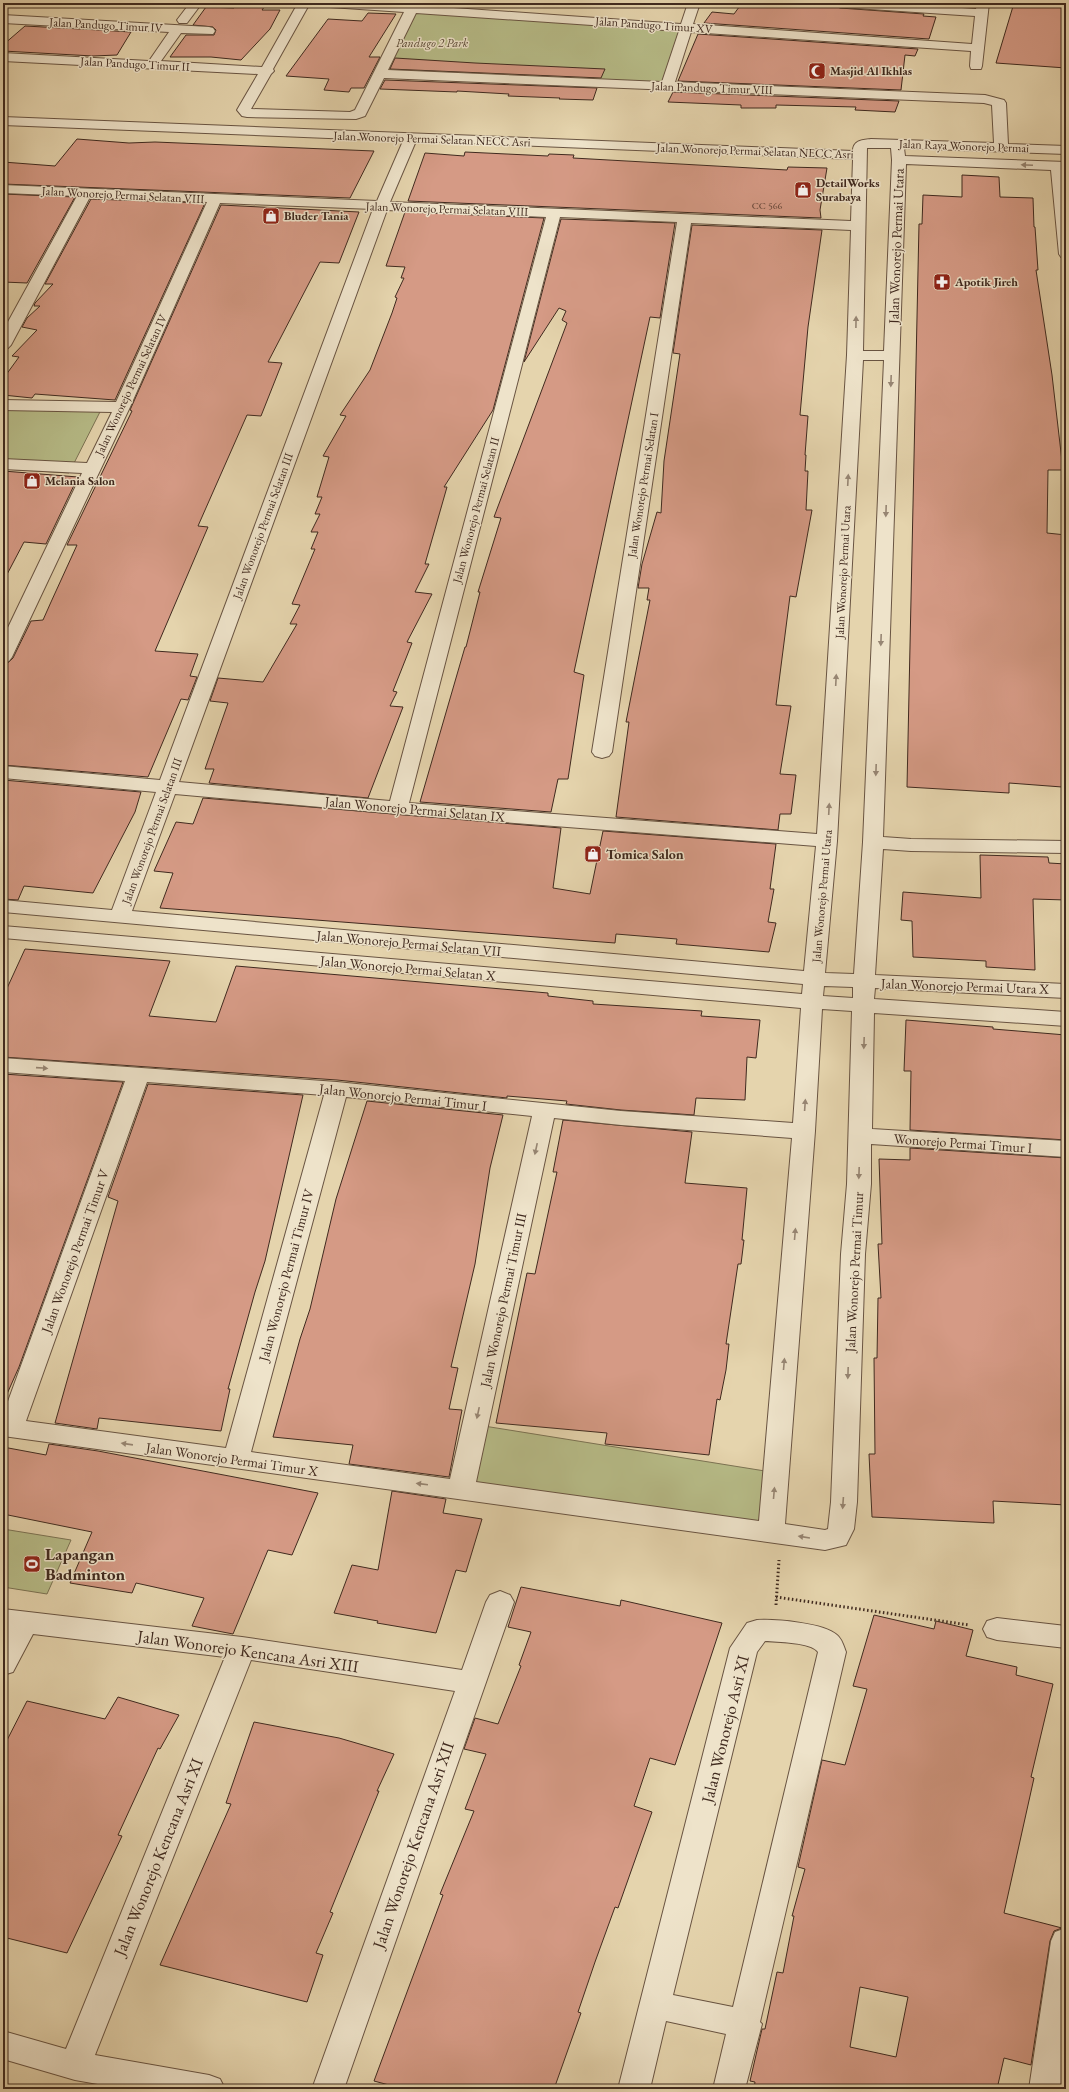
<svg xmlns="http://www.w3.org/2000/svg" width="1069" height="2092" font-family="'EB Garamond',serif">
	<rect width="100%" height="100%" fill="#e5d4ad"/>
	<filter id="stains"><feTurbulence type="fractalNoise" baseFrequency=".005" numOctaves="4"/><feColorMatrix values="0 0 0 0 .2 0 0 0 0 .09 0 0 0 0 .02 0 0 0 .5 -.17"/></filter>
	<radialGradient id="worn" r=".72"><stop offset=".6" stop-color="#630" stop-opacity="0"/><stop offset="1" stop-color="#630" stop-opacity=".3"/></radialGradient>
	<!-- green -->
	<path fill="#b7bc88" stroke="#7c7354" d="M412 9 686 28 667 86 381 74Z
		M3 400 104 404 69 473 3 469Z
		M484 1426 765 1471 761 1526 472 1486Z
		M3 1529 71 1540 47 1594 3 1587Z"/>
	<!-- building -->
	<path fill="#d59a85" stroke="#402a1f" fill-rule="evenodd" d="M742 3H816L834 5 840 8 924 14 923 16 936 17 929 39 704 23 712 12 734 14Z
		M1014 3H1066V68L996 63Z
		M237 4 265 6 262 10H280L270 29 241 60 211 57H170L186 35H214L216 30 213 27 193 25 206 7 234 8Z
		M368 13 396 14 369 57H380L364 88H351L349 92 324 90 329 79 286 76 328 19 362 21Z
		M25 26 99 30 131 32 117 55 93 56 3 51V45Z
		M698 34 918 49 915 56 905 55 901 90 678 81Z
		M395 58 475 63 605 69 601 78 390 69Z
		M385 80 597 88 593 100 559 99 560 98 508 96 509 94 457 91V92L380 89Z
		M673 92 899 101 895 112 855 110 856 107 776 105V108H741V105L668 102Z
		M77 139 129 143 155 142 374 151 350 198 3 184V162L55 166Z
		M465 152 548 156 549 154 574 155 573 158 787 170 788 167 827 168 820 210 821 218 408 201 425 153 464 156Z
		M962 175 999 177 1000 197 1033 198 1034 227H1035L1038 270H1036L1052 375 1063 470H1048L1047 533 1066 535V655L1062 787 1009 783V793L907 787 919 224H922L923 195 962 197Z
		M3 194 75 197 27 283 3 282Z
		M91 199 205 203 115 400 35 394 32 398 3 395V379L19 357 12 356 37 330 22 327 27 318 40 306H34L35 303 53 284H45Z
		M221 205 359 212 339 263 320 262 268 362 282 363 261 416 247 415 198 526 208 527 155 651 198 654 190 676 197 677 188 700 181 699 148 777 3 765V664L9 662 13 658 31 621 43 620 51 602 77 545H67L132 411 130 410Z
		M405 212 544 218 493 410 444 487H447L425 564H429L415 592 432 594 407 642 412 643 393 691 397 692 390 706 403 707 368 798 209 783 214 769H205L228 703 210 701 218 678 263 682 297 624H290L300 605 292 604 315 549H311L318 532H311L320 514H315L322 497H317L329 457 323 456 346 416 340 415 370 370 392 313 397 298 395 297 404 278H401L405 267 386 266Z
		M561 219 675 223 660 318 650 317 574 672 584 675 568 779H558L551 812 420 802 465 647H466L480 592H478L501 518 494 517 567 323 562 320 566 311 559 308 524 362Z
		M692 225 822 230 808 327 800 415 808 416 805 455H806L805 471H808L806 510H812L796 597 790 596 776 705 791 706 780 774 796 775 791 814H780L778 830 616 817 629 722H626L650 600H647L649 588H638L642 564 657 512 661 513 664 461 680 354 673 353Z
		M3 471 78 477 46 544 24 542 3 582Z
		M3 780 141 792 135 812 93 893 24 886 18 900 3 899Z
		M203 798 561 828 553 888 590 894 603 831 776 844 770 889H774L768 922 776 923 769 952 676 944 677 939 616 934 615 943 160 908 173 873 154 871 176 822 193 824Z
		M980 855 1048 857 1049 863 1066 864V900L1033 899 1035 970 986 967V961L913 957 912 921 901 920 903 892 981 898Z
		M25 949 170 961 149 1016 216 1022 236 966 548 993V996L593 1001V1004L702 1011 701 1016 760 1020 756 1058 747 1057 745 1100 696 1098 694 1115 621 1110 566 1104 567 1101 507 1096V1098L337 1080 3 1057V997Z
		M906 1020 993 1027V1029L1066 1035V1140L910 1130 911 1071H904Z
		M3 1074 123 1082 19 1367 3 1403Z
		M148 1084 303 1095 265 1261 255 1292 228 1389H230L221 1431 99 1418 97 1429 55 1423 118 1201 108 1197Z
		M367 1101 503 1115 490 1168 475 1264 451 1367 458 1368 449 1409 462 1410 449 1477 349 1464 353 1445 273 1437 300 1339 310 1309 336 1199Z
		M563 1120 692 1132 685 1183 747 1188 742 1240H744L741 1264H738L726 1344H729L726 1370 720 1400 717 1399 709 1455 605 1444 607 1433 496 1423 527 1273 535 1274 557 1172H553Z
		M910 1148 1066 1158V1505L993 1501 994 1523 872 1517 869 1454H875L874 1358H877L878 1298H881L878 1244H882L879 1159 910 1160Z
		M49 1444 98 1451 318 1493 292 1555 268 1550 233 1634 192 1626 204 1598 136 1583 132 1593 70 1583 92 1532 3 1514V1447L46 1455Z
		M392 1491 446 1499 443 1513 482 1519 466 1572 456 1570 436 1633 377 1623 378 1621 334 1613 352 1565 378 1570Z
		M521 1587 620 1606 621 1600 722 1623 675 1765 650 1758 634 1806 652 1812 618 1908 615 1907 595 1962 578 2012 581 2013 554 2089H404L374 2081 443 1895 440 1894 474 1811 465 1809 486 1754 464 1749 475 1718 498 1724 521 1666 519 1665 531 1632 508 1627Z
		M874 1615 934 1629 936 1621 973 1630 966 1656 1017 1667 1016 1675 1053 1684 1031 1777 1034 1778 1004 1913 1062 1928 1054 1931 1050 1941 1031 2065 1004 2058 997 2089H754L755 2082 750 2081 762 2029H765L777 1972 783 1973 794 1916H792L805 1869 798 1867 822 1760 845 1765 867 1689 853 1686ZM860 1987 908 1997 896 2057 850 2047Z
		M118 1697 179 1715 160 1749 158 1748 118 1835 122 1836 67 1953 3 1937V1748L27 1701 105 1719Z
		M254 1722 339 1738 394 1754 377 1791H379L330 1912 333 1913 316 1953 323 1955 307 2002 160 1965 231 1804 226 1803Z"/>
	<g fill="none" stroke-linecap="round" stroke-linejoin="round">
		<defs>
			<path id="street" d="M190 3H202L187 23H179L177 20Z
				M298 3H310L273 69 274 71 271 74 251 109 350 112 355 110 404 12 330 7 324 3H383L681 24 688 3H700L693 24 972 44 975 16 840 7 834 3H892L976 9 977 3H989L982 66 981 69H971L970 66 971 51 691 32 675 82 985 95 1004 100 1006 103 1008 144 1066 146V154L904 148 905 156 1066 162V258L1061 257 1059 254 1051 170 906 164 883 837 911 839 1066 841V853L911 851 883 849 875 975 1066 984V998L875 988 874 999 1066 1012V1026L874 1013 872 1129 1066 1141V1157L871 1144V1184L865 1254 857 1502 854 1529 846 1545 825 1550 3 1436V1415L125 1081 3 1072V1058L337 1082 621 1111 793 1123 801 1008 3 938V926L802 994 803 984 3 912V900L112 910 156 792 3 778V766L160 780 373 209 220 203 130 407 12 657 9 661 3 663V638L82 473 3 469V459L87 463 112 412 3 410V400L116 402 207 202 90 197 11 345 8 348 3 350V331L77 196 3 193V185L377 201 403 141 3 125V117L853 151C853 140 863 140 871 139L994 143 992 105 984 103 384 78 365 116 356 119 247 117 242 116 237 110 258 74 3 61V53L149 61 169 32 3 23V15L209 27 213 28 215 31 213 34 181 33 161 61 262 67ZM416 13 679 31 662 82 388 70ZM416 141 853 159 851 221 390 202ZM867 148H891L892 160 884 351H863ZM387 210 546 217 390 801 179 782ZM560 217 677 222 592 752 595 756 602 758 609 756 612 752 691 223 851 230 847 355 817 834 409 803ZM863 360H884L863 842 854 974 825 973 837 841ZM175 794 398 814 816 846 804 971 132 911ZM824 986 853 987V998L823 996ZM822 1009 852 1011 847 1184 841 1254 831 1502 828 1529 825 1530 785 1524 815 1131ZM147 1082 324 1095 226 1448 26 1421ZM346 1097 532 1116 450 1479 251 1452ZM554 1118 621 1125 792 1138 759 1521 476 1482Z
				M500 1591 510 1595 514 1602 344 2089H312L455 1691 251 1660 95 2055 209 2075 220 2079 225 2089H126L75 2080 3 2059V2031L66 2049 225 1657 33 1634 13 1672 3 1675V1638L7 1631H3V1609L242 1637 462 1670 486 1602 490 1595Z
				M997 1618 1066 1626V1648L997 1640 987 1637 983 1629 987 1621Z
				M757 1620C775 1619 824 1623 837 1635 842 1639 844 1647 846 1652L760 2022 762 2024 745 2089H713L726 2034 666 2021 650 2089H618L730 1648 747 1623ZM765 1641C777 1642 811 1642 818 1652L733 2007 673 1995 757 1652Z
				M1066 1928V2052L1061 2089H1029L1051 1941 1055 1932Z"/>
		</defs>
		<!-- street casing -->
		<use href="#street" stroke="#695442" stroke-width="2"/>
		<!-- path -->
		<path stroke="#402a1f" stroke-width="3" stroke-dasharray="1.5 2.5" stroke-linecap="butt" d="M776 1597 969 1625
			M776 1605 779 1560"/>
		<!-- street -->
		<use href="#street" fill="#eee3ca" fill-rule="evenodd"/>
	</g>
	<!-- one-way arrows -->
	<defs><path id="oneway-solid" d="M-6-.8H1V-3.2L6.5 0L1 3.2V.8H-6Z"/></defs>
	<g fill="#978674">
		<use href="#oneway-solid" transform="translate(1027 165) rotate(-178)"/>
		<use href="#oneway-solid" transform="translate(856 322) rotate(-89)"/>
		<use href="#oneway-solid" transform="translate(891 381) rotate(92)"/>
		<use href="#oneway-solid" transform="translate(848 480) rotate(-87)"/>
		<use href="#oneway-solid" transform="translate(886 511) rotate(92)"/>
		<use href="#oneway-solid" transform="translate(881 640) rotate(92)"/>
		<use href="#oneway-solid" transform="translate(836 680) rotate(-87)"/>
		<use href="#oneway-solid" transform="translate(876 770) rotate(92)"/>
		<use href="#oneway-solid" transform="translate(829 809) rotate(-87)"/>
		<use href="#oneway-solid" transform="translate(864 1043) rotate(92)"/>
		<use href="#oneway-solid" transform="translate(42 1068) rotate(4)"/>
		<use href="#oneway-solid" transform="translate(805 1105) rotate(-86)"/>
		<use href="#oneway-solid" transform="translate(536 1149) rotate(102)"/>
		<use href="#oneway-solid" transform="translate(859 1173) rotate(92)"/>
		<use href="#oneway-solid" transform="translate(795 1234) rotate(-85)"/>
		<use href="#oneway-solid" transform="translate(784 1364) rotate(-85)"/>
		<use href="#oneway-solid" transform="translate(848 1373) rotate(92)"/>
		<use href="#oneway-solid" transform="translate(478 1413) rotate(102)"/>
		<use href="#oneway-solid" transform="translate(127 1444) rotate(-172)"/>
		<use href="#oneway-solid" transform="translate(422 1484) rotate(-173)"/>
		<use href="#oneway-solid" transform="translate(774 1493) rotate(-85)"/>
		<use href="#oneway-solid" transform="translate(843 1503) rotate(94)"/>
		<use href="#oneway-solid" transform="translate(804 1537) rotate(-171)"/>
	</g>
	<!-- icons -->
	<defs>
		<symbol id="mosque-square" viewBox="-11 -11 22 22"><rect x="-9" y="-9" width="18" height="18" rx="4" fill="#8f2418" stroke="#eee3ca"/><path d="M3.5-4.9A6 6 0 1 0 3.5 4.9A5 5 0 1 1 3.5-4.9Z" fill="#fff"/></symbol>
		<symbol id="shop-square" viewBox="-11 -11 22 22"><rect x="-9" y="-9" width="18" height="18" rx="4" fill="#8f2418" stroke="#eee3ca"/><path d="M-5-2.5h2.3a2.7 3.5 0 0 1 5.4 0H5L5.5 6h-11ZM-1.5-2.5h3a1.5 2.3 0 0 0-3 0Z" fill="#fff"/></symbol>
		<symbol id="pharmacy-square" viewBox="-11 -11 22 22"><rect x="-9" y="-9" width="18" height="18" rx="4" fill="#8f2418" stroke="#eee3ca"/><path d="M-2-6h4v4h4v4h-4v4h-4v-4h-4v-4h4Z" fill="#fff"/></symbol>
		<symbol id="stadium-square" viewBox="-11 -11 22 22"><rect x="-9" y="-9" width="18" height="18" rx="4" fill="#8f2418" stroke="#eee3ca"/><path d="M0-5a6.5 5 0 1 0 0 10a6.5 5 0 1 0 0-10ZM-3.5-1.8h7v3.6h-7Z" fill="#fff"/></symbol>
	</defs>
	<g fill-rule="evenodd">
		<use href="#mosque-square" x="807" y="61" width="20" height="20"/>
		<use href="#shop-square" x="793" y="180" width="20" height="20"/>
		<use href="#shop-square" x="261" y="206" width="20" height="20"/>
		<use href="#pharmacy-square" x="932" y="272" width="20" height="20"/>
		<use href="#shop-square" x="22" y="471" width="20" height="20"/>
		<use href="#shop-square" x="583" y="844" width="20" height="20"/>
		<use href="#stadium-square" x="22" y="1554" width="20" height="20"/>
	</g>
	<g text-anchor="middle" stroke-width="3" stroke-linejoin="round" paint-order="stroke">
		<!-- far-number labels -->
		<g font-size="10" fill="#654638">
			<text x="767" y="209">CC 566</text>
		</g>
		<!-- far-street labels -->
		<g font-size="12" fill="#402a1f" stroke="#eee3ca">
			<text transform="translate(106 25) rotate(3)" y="4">Jalan Pandugo Timur IV</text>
			<text transform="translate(654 25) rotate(4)" y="4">Jalan Pandugo Timur XV</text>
			<text transform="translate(135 64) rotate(3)" y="4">Jalan Pandugo Timur II</text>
			<text transform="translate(712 88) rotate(2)" y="4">Jalan Pandugo Timur VIII</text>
			<text transform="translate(432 139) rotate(2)" y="4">Jalan Wonorejo Permai Selatan NECC Asri</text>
			<text transform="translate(964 146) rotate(2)" y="4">Jalan Raya Wonorejo Permai</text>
			<text transform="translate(755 151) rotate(2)" y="4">Jalan Wonorejo Permai Selatan NECC Asri</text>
			<text transform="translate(123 195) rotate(3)" y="4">Jalan Wonorejo Permai Selatan VIII</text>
			<text transform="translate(447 209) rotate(2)" y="4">Jalan Wonorejo Permai Selatan VIII</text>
			<text transform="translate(131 385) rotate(-65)" y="4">Jalan Wonorejo Permai Selatan IV</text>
			<text transform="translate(643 485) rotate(-81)" y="4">Jalan Wonorejo Permai Selatan I</text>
			<text transform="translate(476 510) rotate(-75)" y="4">Jalan Wonorejo Permai Selatan II</text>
			<text transform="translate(263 526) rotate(-70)" y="4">Jalan Wonorejo Permai Selatan III</text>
			<text transform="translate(843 572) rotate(-87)" y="4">Jalan Wonorejo Permai Utara</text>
			<text transform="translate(152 831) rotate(-70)" y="4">Jalan Wonorejo Permai Selatan III</text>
			<text transform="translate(822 896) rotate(-85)" y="4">Jalan Wonorejo Permai Utara</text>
		</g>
		<!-- far-park labels -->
		<g font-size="12" font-style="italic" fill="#584734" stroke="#eee3ca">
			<text x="432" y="47">Pandugo 2 Park</text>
		</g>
		<!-- far-poi labels -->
		<g font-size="12" font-weight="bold" fill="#402a1f" stroke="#eee3ca" text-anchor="start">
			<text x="830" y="75">Masjid Al Ikhlas</text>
			<text x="816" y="187">DetailWorks<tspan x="816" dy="14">Surabaya</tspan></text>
			<text x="284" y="220">Bluder Tania</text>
			<text x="955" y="286">Apotik Jireh</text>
			<text x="45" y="485">Melania Salon</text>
		</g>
		<!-- street labels -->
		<g font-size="14" fill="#402a1f" stroke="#eee3ca">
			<text transform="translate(896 246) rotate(-88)" y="5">Jalan Wonorejo Permai Utara</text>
			<text transform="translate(415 809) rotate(5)" y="5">Jalan Wonorejo Permai Selatan IX</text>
			<text transform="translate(409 943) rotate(5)" y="5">Jalan Wonorejo Permai Selatan VII</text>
			<text transform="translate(408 968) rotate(5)" y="5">Jalan Wonorejo Permai Selatan X</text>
			<text transform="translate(965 986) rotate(2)" y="5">Jalan Wonorejo Permai Utara X</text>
			<text transform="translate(403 1097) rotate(6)" y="5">Jalan Wonorejo Permai Timur I</text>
			<text transform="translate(963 1143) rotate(4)" y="5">Wonorejo Permai Timur I</text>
			<text transform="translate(75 1251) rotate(-70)" y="5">Jalan Wonorejo Permai Timur V</text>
			<text transform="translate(854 1272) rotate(-87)" y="5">Jalan Wonorejo Permai Timur</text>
			<text transform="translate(286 1275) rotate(-75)" y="5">Jalan Wonorejo Permai Timur IV</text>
			<text transform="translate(503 1300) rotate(-78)" y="5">Jalan Wonorejo Permai Timur III</text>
			<text transform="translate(232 1459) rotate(8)" y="5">Jalan Wonorejo Permai Timur X</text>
		</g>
		<!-- poi labels -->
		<g font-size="14" font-weight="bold" fill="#402a1f" stroke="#eee3ca" text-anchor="start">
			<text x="606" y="859">Tomica Salon</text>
		</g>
		<!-- near-poi labels -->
		<g font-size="17" font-weight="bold" fill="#402a1f" stroke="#eee3ca" text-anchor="start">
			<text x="45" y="1560">Lapangan<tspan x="45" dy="20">Badminton</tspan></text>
		</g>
		<!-- near-street labels -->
		<g font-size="17" fill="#402a1f" stroke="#eee3ca">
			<text transform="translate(248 1651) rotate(8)" y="6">Jalan Wonorejo Kencana Asri XIII</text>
			<text transform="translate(725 1729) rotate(-76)" y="6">Jalan Wonorejo Asri XI</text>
			<text transform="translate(413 1845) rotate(-71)" y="6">Jalan Wonorejo Kencana Asri XII</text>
			<text transform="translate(158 1857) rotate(-68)" y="6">Jalan Wonorejo Kencana Asri XI</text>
		</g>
	</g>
	<!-- margin -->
	<rect width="1069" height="2092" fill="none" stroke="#e5d4ad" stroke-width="16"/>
	<rect x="4" y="4" width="1061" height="2084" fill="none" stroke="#402a1f" stroke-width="2"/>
	<rect x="8" y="8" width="1053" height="2076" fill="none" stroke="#402a1f"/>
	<rect width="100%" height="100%" filter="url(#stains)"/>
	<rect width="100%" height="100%" fill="url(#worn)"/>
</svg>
